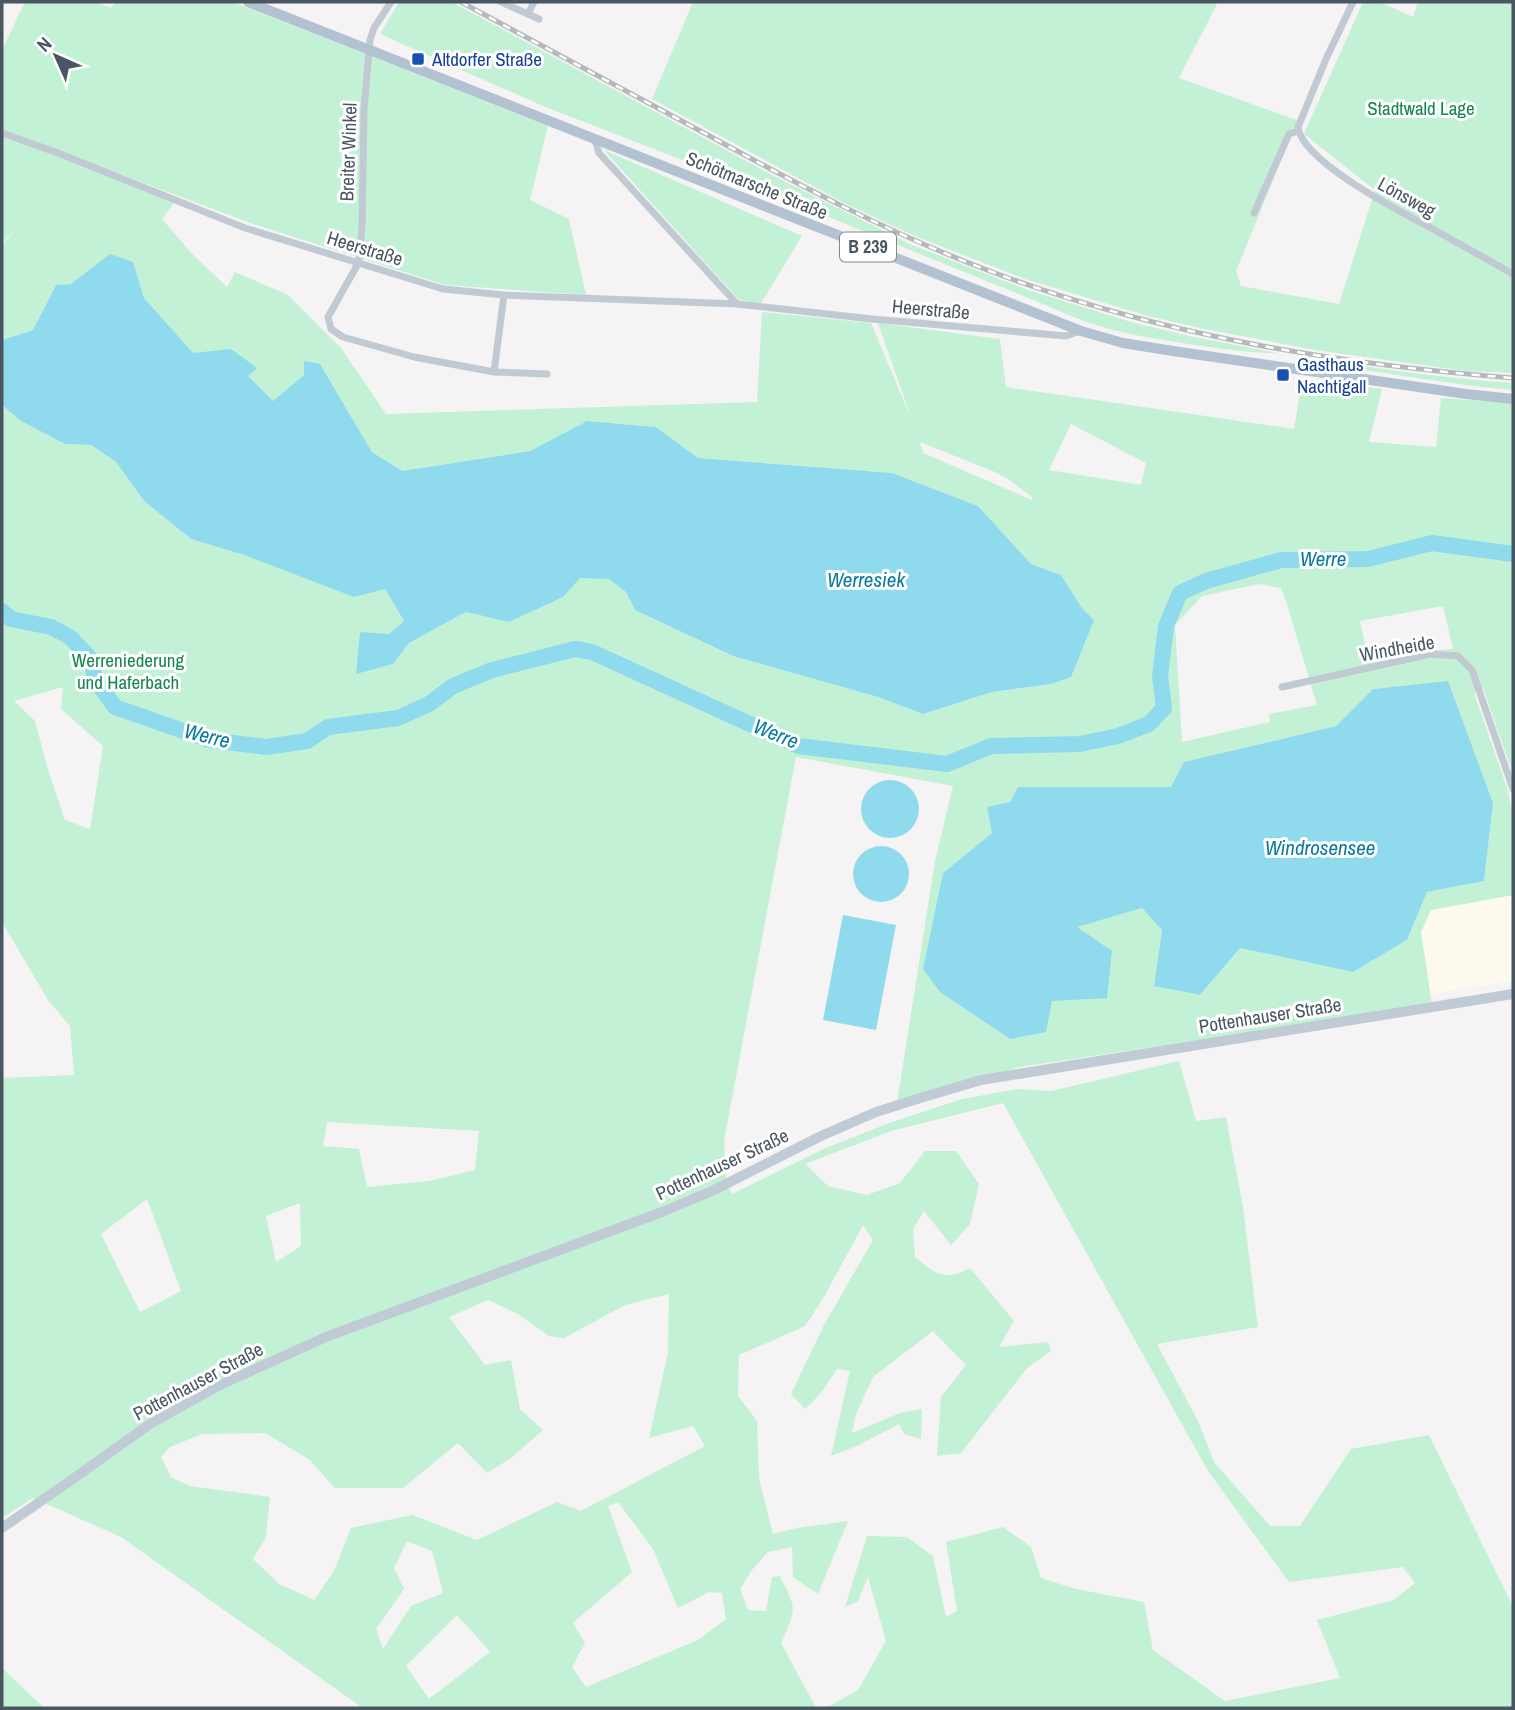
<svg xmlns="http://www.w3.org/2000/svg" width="1515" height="1710" font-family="'Archivo Narrow',sans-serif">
	<rect width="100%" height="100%" fill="#f5f3f3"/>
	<!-- commercial -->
	<path fill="#fdf9ef" d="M1513 895V981L1430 994 1421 931 1431 910Z"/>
	<!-- green -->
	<path fill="#c3f1d5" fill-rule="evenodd" d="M25 2H95L111 8 115 2H233L548 126 530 200 569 219 586 295 445 285 253 224 80 159 174 203 162 219 193 255 227 287 235 272 288 295 341 348 386 414 757 402 762 312 871 323 913 423 878 323 1000 339 1006 387 1294 429 1302 380 1382 389 1369 442 1436 447 1441 398 1513 403V774L1483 688 1474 693 1508 791 1513 819V895L1431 910 1421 932 1432 1005 1020 1067 897 1103 935 861 953 786 796 757 724 1141 726 1180 732 1194 823 1149 892 1122 962 1099 1018 1089 1051 1091 1179 1061 1196 1121 1226 1117 1243 1207 1258 1327 1157 1344 1198 1421 1214 1462 1270 1526H1300L1351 1449 1429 1435 1513 1607V1708H826L858 1690 886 1641 868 1577 858 1601 845 1607 867 1536 907 1537 933 1556 946 1617 957 1611 946 1542 1003 1527 1031 1547 1041 1578 1076 1589 1144 1602 1153 1650 1225 1701 1340 1678 1317 1620 1394 1600 1415 1583 1403 1567 1289 1582 1208 1471 1003 1103 891 1131 805 1164 828 1186 867 1195 900 1183 925 1151H956L979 1184 970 1224 951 1245 924 1211 913 1229 915 1257C936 1274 944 1282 970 1268L1014 1321 999 1347 1048 1342 1051 1351 1027 1368 961 1453 937 1456 941 1397 966 1365 933 1331 873 1377 856 1414 852 1433 900 1413 922 1409 921 1439 904 1434 899 1424 857 1446 831 1456 850 1371 837 1369 820 1394 805 1409 791 1394 823 1327 873 1240 863 1225 824 1297 805 1326 739 1355 738 1396 757 1421 759 1479 773 1534 797 1528 848 1521 818 1594 793 1577 792 1547 768 1552 752 1570 740 1589 748 1610 766 1611 772 1577 780 1576C797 1611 797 1607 781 1643L816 1708H363L121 1537 33 1498 2 1518V1350L3 1349 2 1346V1078L74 1075 70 1026 48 1000 2 922V405L21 421 65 444 91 445 116 462 144 501 191 539 244 555 385 589 404 621 389 634 393 664 409 643 466 612 509 622 562 597 579 578H609L626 592 635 610 733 656 878 697 923 714 992 692 1051 684 1094 620 1082 608 1061 575 1031 564 978 506 892 473 698 458 656 427 587 421 530 451 402 471 372 452 320 364 274 402 248 376 256 368 193 354 144 298 133 263 70 284 56 285 33 330 2 340V245L23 222 2 243V50ZM1071 424 1146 463 1141 485 1049 470ZM920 442 995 472 1008 479 1032 497V500L923 453ZM1259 584 1281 588 1287 604 1317 705 1269 714 1270 722 1182 742 1175 625 1202 596ZM1443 606 1453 649 1422 651 1369 663 1360 621ZM1448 682 1493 803 1484 881 1427 892 1407 940 1353 972 1240 948 1200 995 1154 986 1162 930 1142 908 1076 927 1051 1001 943 873 992 833 1018 787H1171L1185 762 1336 726 1373 689ZM63 687 61 709 103 746 90 829 65 820 48 770 35 721 14 701ZM327 1122 479 1131 475 1170 429 1181 367 1187 359 1149 323 1146ZM147 1199 181 1291 140 1312 101 1234ZM300 1203 301 1246 276 1262 266 1216ZM669 1294 668 1352 649 1438 693 1426 705 1446 581 1511 557 1502 477 1540 412 1515 351 1528 334 1571 314 1600 279 1584 253 1559 266 1537 270 1497 190 1486 171 1477 161 1457 170 1447 202 1434 265 1433 310 1460 335 1488H403L458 1443 487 1473 511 1458 543 1430 520 1409 511 1360 485 1365 449 1317 488 1300 518 1314 549 1336 564 1338 625 1305ZM618 1502 653 1549 678 1608 709 1592 722 1593 726 1619 698 1640 586 1687 572 1667 585 1643 573 1623 632 1572 608 1506ZM407 1541 432 1551 443 1593 411 1606 383 1649 376 1629 404 1589 394 1568ZM457 1615 490 1652 429 1699 406 1666Z
		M399 2H452L774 176 912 245 1025 289 1131 322 1189 336 1277 353C1249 353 1223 349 1196 345 1146 338 1098 330 1053 308L814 211 543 106 380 34Z
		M693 2H1218L1179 78 1299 121 1292 134 1236 271 1241 286 1339 304 1375 190 1304 134 1363 2H1380L1413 17 1418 2H1513V373L1466 371 1315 350 1204 329 1148 316 1028 280 917 237 846 204 652 99Z
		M604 150 802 236 760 305 738 299Z
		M1313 359C1380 368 1446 379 1513 383V390L1472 386 1336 366Z
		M2 1668 44 1708H2Z"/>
	<!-- water -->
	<path fill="#90daee" d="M110 254 133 262 144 298 193 353 231 349 257 368 248 376 273 401 304 375V361L320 364 372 452 402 471 530 451 587 421 656 427 698 458 892 473 978 506 1031 564 1061 575 1082 608 1094 620 1071 677 1051 684 992 692 923 714 878 697 733 656 635 610 626 592 609 579 580 578 563 597 509 622 466 612 409 643 393 664 356 674 360 632 389 634 404 621 385 589 354 597 244 555 191 539 144 501 116 462 91 445 65 444 21 421 2 405V340L33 330 56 285 71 284Z
		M1448 681 1493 803 1484 881 1427 892 1407 940 1353 972 1240 948 1200 995 1154 986 1162 930 1142 908 1077 927 1112 951 1107 998 1052 1001 1046 1032 1010 1039 940 992 923 969 943 873 992 833 987 807 1010 802 1018 787H1171L1184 762 1336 726 1373 689Z
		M861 809a29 29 0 1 1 58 0a29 29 0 1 1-58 0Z
		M853 874a28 28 0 1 1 56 0a28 28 0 1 1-56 0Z
		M843 915 896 925 876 1030 823 1020Z"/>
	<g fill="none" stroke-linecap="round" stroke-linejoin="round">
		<!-- river -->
		<path stroke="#90daee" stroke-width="16" d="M2 611 11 619 51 627 70 637 90 658 96 681 115 707 209 740 266 747 307 741 328 727 398 718 429 704 453 686 492 670 575 649 592 652 798 746 947 764 991 746 1080 744 1118 736 1149 724 1164 708 1160 676 1166 626 1180 593 1206 581 1281 560 1368 559 1432 543 1513 554"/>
		<!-- street -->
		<path stroke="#c1cad2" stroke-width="7" d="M391 2 374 28 370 40 364 109 362 227 359 262 328 317 331 329 343 337 414 357 494 372 504 295
			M501 2 539 19
			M1353 2 1326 59 1298 127C1302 162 1403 213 1433 229 1460 244 1486 259 1513 274
			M528 14 534 2
			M2 133 58 153 245 228 443 289 504 295 737 304 872 319 1066 336 1080 331
			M595 140 599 153 737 304
			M1254 213 1289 134 1298 131
			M494 372 547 374
			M1282 687 1431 654 1458 656 1472 670 1513 789"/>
		<!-- secondary -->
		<path stroke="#c1cbd6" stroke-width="10" d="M2 1528 70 1481 150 1424 220 1385 326 1337 662 1212 712 1191 821 1136 876 1112 927 1096 981 1080 1513 994"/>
		<!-- primary -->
		<path stroke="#b3c2d1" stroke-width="10" d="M248 2 1081 331 1123 343 1173 351 1466 394 1513 399"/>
		<defs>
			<path id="rail" d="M461 2C542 46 624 90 706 134 797 184 889 233 987 270 1155 334 1334 364 1513 378"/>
		</defs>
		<!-- rail casing -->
		<use href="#rail" stroke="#b5b8bd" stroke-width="5"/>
		<!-- rail -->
		<use href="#rail" stroke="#fff" stroke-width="2.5" stroke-dasharray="8" stroke-linecap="butt"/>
	</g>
	<!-- markers -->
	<g fill="#1a4fb4" stroke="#fff" stroke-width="2.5">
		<rect x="411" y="52" width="14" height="14" rx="3.5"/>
		<rect x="1276" y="368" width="14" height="14" rx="3.5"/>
	</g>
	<g text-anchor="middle" stroke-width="6" stroke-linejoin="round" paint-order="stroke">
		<!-- shield labels -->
		<rect fill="#fff" stroke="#808990" stroke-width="2" x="840" y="232.5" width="56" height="29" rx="5"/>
		<g font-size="18" font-weight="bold" fill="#4a5661">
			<text x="868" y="253">B 239</text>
		</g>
		<!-- transit labels -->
		<g font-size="19" fill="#164399" stroke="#fff" text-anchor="start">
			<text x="432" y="66">Altdorfer Straße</text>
			<text x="1297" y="371">Gasthaus<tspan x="1297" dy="22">Nachtigall</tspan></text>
		</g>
		<!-- park labels -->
		<g font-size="19" fill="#17864f" stroke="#fff">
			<text x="1421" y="115">Stadtwald Lage</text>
			<text x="128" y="667">Werreniederung<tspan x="128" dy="22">und Haferbach</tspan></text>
		</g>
		<!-- street labels -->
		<g font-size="19" fill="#4a5661" stroke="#fff">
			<text transform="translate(348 152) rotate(-88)" y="7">Breiter Winkel</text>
			<text transform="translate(757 185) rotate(22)" y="7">Schötmarsche Straße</text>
			<text transform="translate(1407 197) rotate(29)" y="7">Lönsweg</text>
			<text transform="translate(365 248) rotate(17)" y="7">Heerstraße</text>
			<text transform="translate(931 309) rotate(5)" y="7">Heerstraße</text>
			<text transform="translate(1397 648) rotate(-10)" y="7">Windheide</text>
			<text transform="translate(1270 1015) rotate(-9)" y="7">Pottenhauser Straße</text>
			<text transform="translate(722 1164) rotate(-25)" y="7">Pottenhauser Straße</text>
			<text transform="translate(198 1381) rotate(-28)" y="7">Pottenhauser Straße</text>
		</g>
		<!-- water labels -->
		<g font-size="21" font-style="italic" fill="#0c7c9b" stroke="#fff">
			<text x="1323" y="566">Werre</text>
			<text x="866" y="587">Werresiek</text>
			<text transform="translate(776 734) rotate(22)" y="7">Werre</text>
			<text transform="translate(207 736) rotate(14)" y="7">Werre</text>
			<text x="1320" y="855">Windrosensee</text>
		</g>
	</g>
	<!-- border -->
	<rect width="1515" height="1710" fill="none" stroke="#4a5661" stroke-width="7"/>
	<!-- north arrow -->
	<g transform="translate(56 56) rotate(315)" stroke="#ffffff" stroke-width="5" paint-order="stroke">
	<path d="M0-5L12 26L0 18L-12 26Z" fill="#4a5661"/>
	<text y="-10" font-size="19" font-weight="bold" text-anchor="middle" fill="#4a5661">N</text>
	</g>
</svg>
